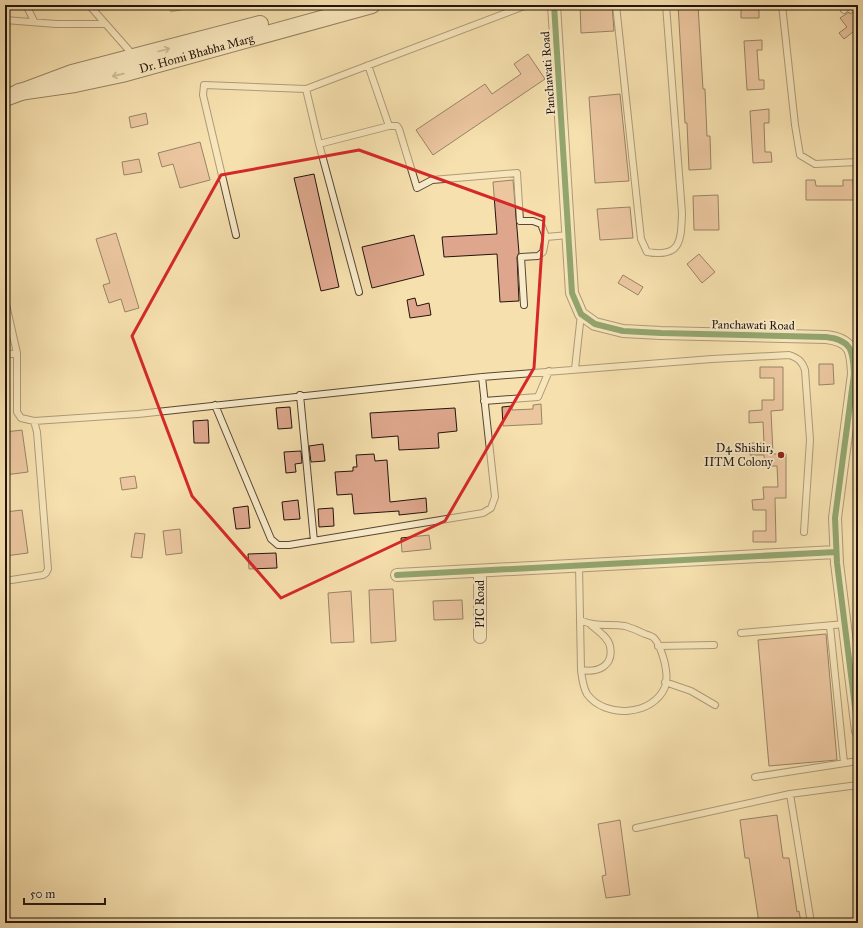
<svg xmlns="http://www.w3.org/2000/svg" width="863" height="928" font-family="'IM FELL Great Primer',serif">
	<rect width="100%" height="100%" fill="#f6e0ae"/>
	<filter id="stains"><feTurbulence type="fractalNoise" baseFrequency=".005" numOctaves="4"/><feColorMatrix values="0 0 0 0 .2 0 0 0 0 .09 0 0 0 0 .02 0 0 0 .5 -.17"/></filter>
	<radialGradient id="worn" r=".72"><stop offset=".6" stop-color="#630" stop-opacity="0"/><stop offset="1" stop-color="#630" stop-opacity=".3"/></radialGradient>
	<!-- green -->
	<path fill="#c1c187" stroke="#726a4a" d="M166 5H203L171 12Z"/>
	<!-- building -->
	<path fill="#dea78d" stroke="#23140d" d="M580 5H612L614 31 581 33Z
		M678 5H698L703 89H705L707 136H710L711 169 689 170 687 123H685Z
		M741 5H753V9H759V18H741Z
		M858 8V28L844 39 839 33 847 27 840 18 849 12 850 14Z
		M762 40V50H757L759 80H764V89L747 90 744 41Z
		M528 54 545 79 433 155 416 130 485 84 492 94 521 74 514 64Z
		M620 94 629 181 595 183 589 97Z
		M769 109V123H764L765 152H771L772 162 753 163 750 111Z
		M146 113 148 124 131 128 129 117Z
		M200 142 210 180 180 188 173 164 162 167 158 153Z
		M139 159 142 172 124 175 122 162Z
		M314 174 339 287 321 291 294 178Z
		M513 180 519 253 517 257 519 301 500 302 497 254 444 257 442 237 497 234 493 182Z
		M806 180H815L816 186H843V180H853L854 200H806Z
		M718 195 719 230H694L693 196Z
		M630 207 633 238 600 240 597 209Z
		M116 233 139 308 125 312 121 299 109 303 103 285 110 283 96 239Z
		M414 235 424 275 372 288 362 247Z
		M699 254 715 272 702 283 687 264Z
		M623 275 643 287 638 295 618 283Z
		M415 298 417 306 429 303 431 315 410 318 407 300Z
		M819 364H833L834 384 819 385Z
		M760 367H783V410L771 411 773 454H786V498H775L776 542H753V531H766V510H753L752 500 764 499 763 487H778L777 466H765L764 455H750V443H764L763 422 749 423V411L762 410V400H774V378H760Z
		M541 404 542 424 503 426 502 407 512 406V410L533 409V405Z
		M290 407 292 428 278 429 276 408Z
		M455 408 457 431 438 433 439 448 399 450 398 436 372 438 370 413Z
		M208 420 209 443H194L193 421Z
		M22 430 28 472 5 475V432Z
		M323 444 325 461 311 462 309 446Z
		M301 451 302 463 295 464 296 472 286 473 284 452Z
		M374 454 375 461 387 460 390 502 426 498 427 512 399 515V511L354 514 352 494 337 495 335 472 353 471V467H357L356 455Z
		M135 476 137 488 122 490 120 478Z
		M298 500 300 519 284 520 282 502Z
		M248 506 250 528 236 529 233 508Z
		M333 508 334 526 319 527 318 509Z
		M22 510 28 553 5 556V512Z
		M180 529 182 553 166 555 163 531Z
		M135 533 145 534 142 558 131 557Z
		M429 535 431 549 402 552 401 538Z
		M276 553 277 568 249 569 248 554Z
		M393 589 396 641 371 643 369 590Z
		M351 591 354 642 331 643 328 593Z
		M462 600 463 619 434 620 433 601Z
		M826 634 837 760 769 766 758 640Z
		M777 815 783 858H789L797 912 799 911 801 923H759L749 858H745L740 820Z
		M620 820 630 895 606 898 602 876 606 875 598 824Z"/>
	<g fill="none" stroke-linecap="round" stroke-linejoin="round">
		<defs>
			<path id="service" d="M26 5 34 21
				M89 5 134 56
				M616 5 641 239 647 252C681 258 681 241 682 213L666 5
				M782 5 795 125 800 155 815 164 858 162
				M844 10 848 5
				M5 20 56 24H105
				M389 126H397L399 129 417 188 432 180 517 173 520 221H533L541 224 546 237 543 252 538 256 521 257 524 305
				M319 144 389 126 368 65
				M236 235 203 95 204 85 306 89
				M546 237 569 235
				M359 292 319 144 306 89 527 5
				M5 300 17 353
				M5 355 17 353V412L21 418 34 421 138 414 482 377 712 359 789 355C798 358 802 361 805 370L810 440 804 532
				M575 369 581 314
				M300 395 314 541
				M484 401 538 397 549 371
				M215 405 271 539 278 545H289L483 513 491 508 495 497 482 377
				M579 565 581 670C582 679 583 687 587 694 605 719 653 716 665 687 668 679 666 668 664 660 662 653 659 643 654 638 652 636 648 635 645 634 639 631 632 628 625 626 609 623 597 628 580 620
				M5 581 43 575 46 573 48 569 37 432 34 421
				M830 626 844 763
				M741 633 845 624
				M658 646 714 645
				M581 670C598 673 614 666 610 646 608 637 597 630 591 625
				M665 682 691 691 715 705
				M755 777 858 761
				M636 828 790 794
				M811 923 790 794 858 785"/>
			<path id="minor" d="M554 5 572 293 581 314 595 324 623 331 661 333 826 337C852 340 853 351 854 374L835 518 837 563 858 731
				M480 571V637
				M397 575 836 552"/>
			<g id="secondary">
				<path id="s1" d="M19 92 75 84 122 74 372 5"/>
				<path d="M5 98 72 73 260 24"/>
			</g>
		</defs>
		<!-- service casing -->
		<use href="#service" stroke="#584735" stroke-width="8"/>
		<!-- minor casing -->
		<use href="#minor" stroke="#584735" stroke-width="14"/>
		<!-- secondary casing -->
		<use href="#secondary" stroke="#23140d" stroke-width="18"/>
		<!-- service -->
		<use href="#service" stroke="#f9ebca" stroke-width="6"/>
		<!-- minor -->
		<use href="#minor" stroke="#f9ebca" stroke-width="12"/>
		<!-- secondary -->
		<use href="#secondary" stroke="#f9ebca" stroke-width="16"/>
		<defs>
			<path id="cycleway" d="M554 5 572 293 581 314 595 324 623 331 661 333 826 337C852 340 853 351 854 374L835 518 837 563 858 731
				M397 575 836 552"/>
		</defs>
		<!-- cycleway casing -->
		<use href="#cycleway" stroke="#f9ebca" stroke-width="8"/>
		<!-- cycleway -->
		<use href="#cycleway" stroke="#1b5e20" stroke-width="6"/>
	</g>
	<!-- one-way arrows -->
	<defs><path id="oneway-shaft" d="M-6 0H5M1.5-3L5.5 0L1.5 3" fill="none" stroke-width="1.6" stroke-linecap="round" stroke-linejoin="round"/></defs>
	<g stroke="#998a75">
		<use href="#oneway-shaft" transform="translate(164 50) rotate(-15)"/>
		<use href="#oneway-shaft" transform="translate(118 75) rotate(167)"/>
	</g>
	<!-- marked area -->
	<path d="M0 0H863V928H0ZM359 150 544 217 534 368 445 521 281 598 192 496 132 336 221 175Z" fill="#f6e0ae" fill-opacity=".55" fill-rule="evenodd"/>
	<path fill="none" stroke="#d62828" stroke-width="3" stroke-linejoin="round" d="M359 150 544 217 534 368 445 521 281 598 192 496 132 336 221 175Z"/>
	<!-- markers -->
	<circle fill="#8f2418" stroke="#f9ebca" stroke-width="1.5" cx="781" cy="455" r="4"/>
	<g text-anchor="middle" stroke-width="3.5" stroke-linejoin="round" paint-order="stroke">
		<!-- street labels -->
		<g font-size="12" fill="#23140d" stroke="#f9ebca">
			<text dy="4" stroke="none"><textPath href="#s1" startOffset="182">Dr. Homi Bhabha Marg</textPath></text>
			<text transform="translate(548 73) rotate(-94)" y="4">Panchawati Road</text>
			<text transform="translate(753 325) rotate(1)" y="4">Panchawati Road</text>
			<text transform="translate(480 604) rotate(-90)" y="4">PIC Road</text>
		</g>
		<!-- poi labels -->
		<g font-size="12" fill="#23140d" stroke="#f9ebca" text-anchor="end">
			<text x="773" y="452">D4 Shishir,<tspan x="773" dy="14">IITM Colony</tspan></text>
		</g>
	</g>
	<!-- margin -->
	<rect width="863" height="928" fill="none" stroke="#f6e0ae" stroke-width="20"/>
	<rect x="6" y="6" width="851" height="916" fill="none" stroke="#23140d" stroke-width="2"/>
	<rect x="10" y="10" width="843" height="908" fill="none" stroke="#23140d"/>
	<!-- scale -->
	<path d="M24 898v6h81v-6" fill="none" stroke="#23140d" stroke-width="2"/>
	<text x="30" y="898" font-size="12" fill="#23140d" stroke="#f9ebca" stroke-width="3" paint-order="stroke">50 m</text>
	<rect width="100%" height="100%" filter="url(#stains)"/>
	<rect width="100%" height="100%" fill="url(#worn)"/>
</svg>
